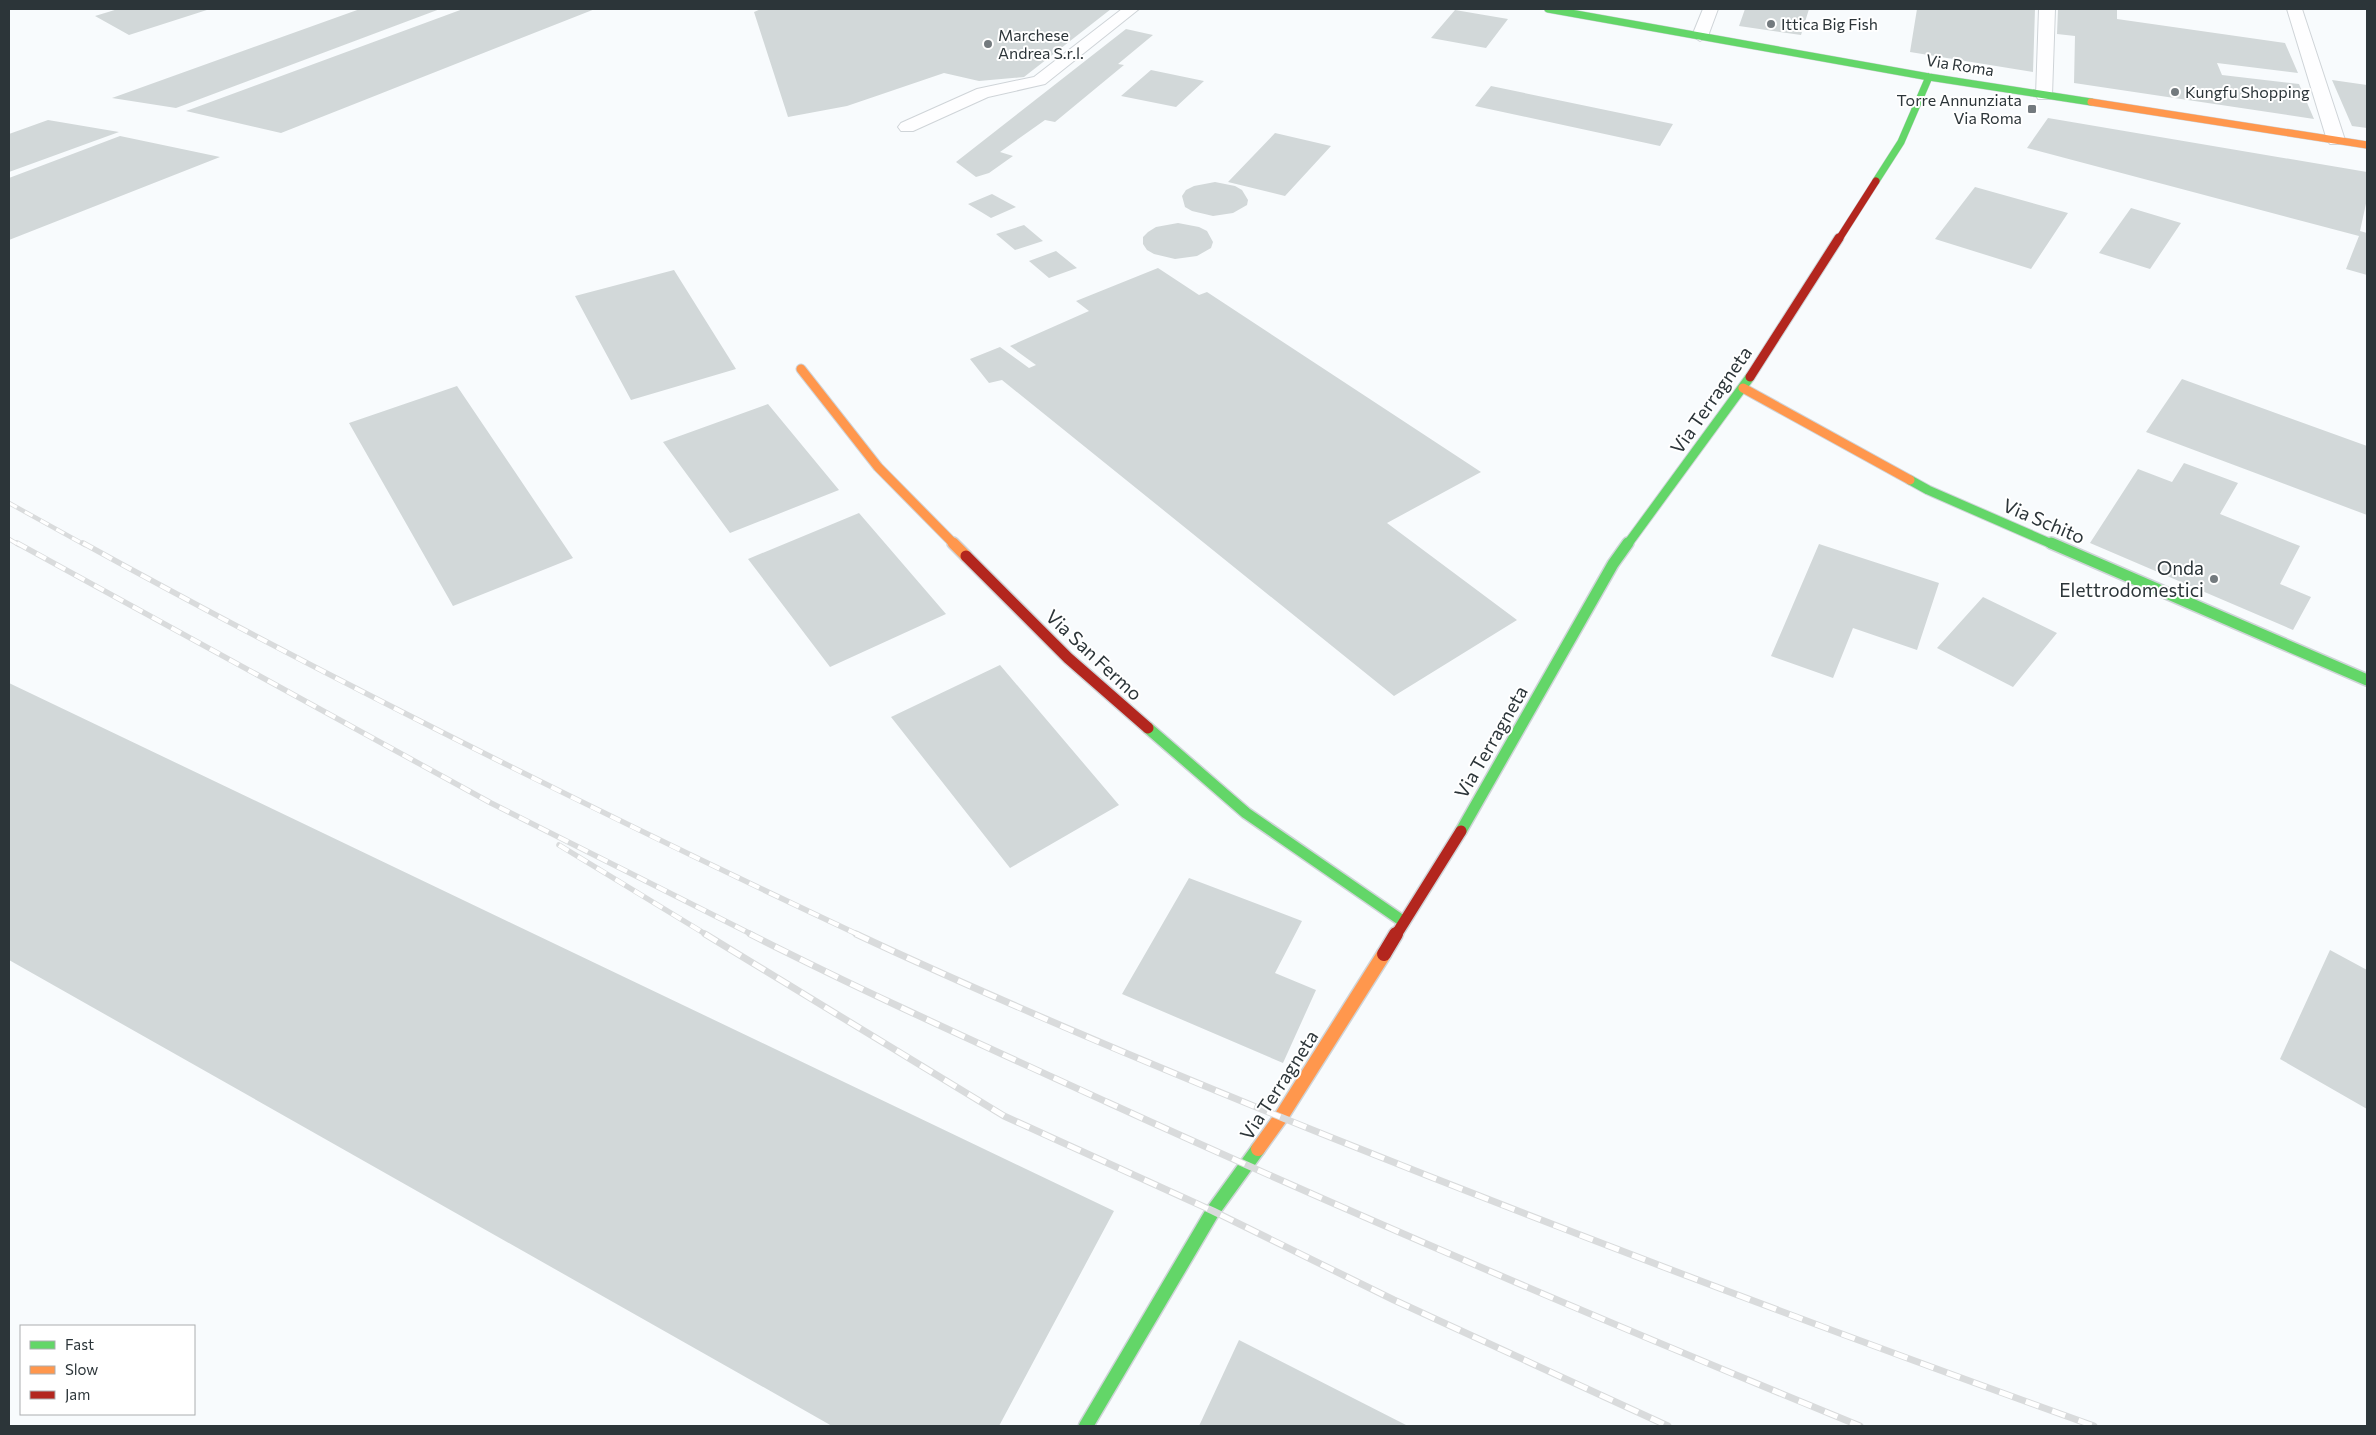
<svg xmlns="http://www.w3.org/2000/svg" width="2376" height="1435" font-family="Commissioner,sans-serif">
	<rect width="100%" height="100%" fill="#f8fbfd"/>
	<!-- building -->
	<path fill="#d2d8d9" d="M118 9H210L129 35 95 16Z
		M360 9H440L176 108 112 98Z
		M463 9H595L281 133 186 111Z
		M761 9H1111L1024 77 979 81 944 73 847 106 788 117 754 12Z
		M1745 9H1809L1801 35 1739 26Z
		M1917 9H2035L2033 72 1910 52Z
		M2058 9H2117V19L2285 43 2298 73 2217 63 2222 75 2299 84 2314 119 2074 83 2075 36 2057 34Z
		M1455 10 1508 19 1486 48 1431 38Z
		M1126 29 1153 35 1118 64 1124 65 1055 122 1045 120 1000 152 1013 156 989 173 976 177 956 162Z
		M1151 70 1204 81 1176 107 1121 96Z
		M2332 80 2367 85V128L2352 126Z
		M1491 86 1673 124 1660 146 1475 106Z
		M2048 118 2367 172V199L2360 231 2367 233V275L2346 269 2359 236 2027 148Z
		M48 120 119 132 9 172V134Z
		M1275 133 1331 146 1285 196 1228 182Z
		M120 136 220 157 9 240V178Z
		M1215 182 1235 186 1242 190 1248 200 1247 205 1233 213 1213 216 1192 211 1185 207 1182 196 1186 190 1194 186Z
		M1975 187 2068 213 2031 269 1935 239Z
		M992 194 1016 207 991 218 968 204Z
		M2131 208 2181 223 2150 269 2099 253Z
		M1178 223 1199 227 1207 231 1213 242 1211 248 1197 256 1175 259 1154 254 1147 250 1143 244V237L1148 232 1156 227Z
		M1024 225 1043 241 1015 250 996 234Z
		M1056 251 1077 268 1049 278 1029 261Z
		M1158 268 1199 295 1207 292 1481 472 1387 523 1517 620 1394 696 1002 380 989 383 970 359 1000 347 1029 368 1036 365 1010 346 1089 311 1076 301Z
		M674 270 736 369 631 400 575 296Z
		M2182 379 2367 446V515L2146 432Z
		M457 386 573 558 453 606 349 423Z
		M768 404 839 490 730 533 663 442Z
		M2184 463 2238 483 2220 514 2300 546 2280 584 2311 597 2293 630 2090 543 2138 469 2172 482Z
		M859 513 946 614 830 667 748 559Z
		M1819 544 1939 583 1917 650 1853 628 1833 678 1771 656Z
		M1983 597 2057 633 2013 687 1937 648Z
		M1000 665 1119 805 1010 868 891 717Z
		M9 683 1114 1211 999 1426H832L9 960Z
		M1189 878 1302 921 1275 973 1316 990 1283 1063 1122 994Z
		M2330 950 2367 970V1109L2280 1059Z
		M1239 1340 1408 1426H1199Z"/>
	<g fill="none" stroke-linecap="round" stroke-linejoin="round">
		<defs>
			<path id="lane" d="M1122 9H1139L1045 84 988 97 913 131H901L898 127 901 123 977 89 1034 77Z
				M1703 9H1718L1708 36 1700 41 1692 36Z
				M2039 9H2055L2052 95 2050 99H2038L2036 95Z
				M2287 9H2302L2345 140 2342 144H2330L2327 140Z"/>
			<path id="fast-far3" d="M1548 9 1929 77 2091 102
				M1876 181 1901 142 1929 77"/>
			<path id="fast-far2" d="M1910 480 1928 490 2054 545
				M1627 545 1750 377"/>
			<path id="fast-far1" d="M2051 543 2367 680
				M1148 728 1246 813 1404 922
				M1461 831 1613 564 1628 543"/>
			<path id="fast" d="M1086 1426 1213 1211 1258 1149"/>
			<path id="slow-far3" d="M2091 102 2367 145"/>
			<path id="slow-far2" d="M801 369 878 467 955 545
				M1743 388 1910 480"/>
			<path id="slow-far1" d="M953 543 966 556"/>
			<path id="slow" d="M1258 1149 1281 1117 1384 954"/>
			<path id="jam-far3" d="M1839 239 1876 181"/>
			<path id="jam-far2" d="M1750 377 1839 238"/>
			<path id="jam-far1" d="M966 556 1068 658 1148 728
				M1396 935 1461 831"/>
			<path id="jam" d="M1384 954 1396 934"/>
		</defs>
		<!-- lane casing -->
		<use href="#lane" stroke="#cfd4d8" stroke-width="2"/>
		<!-- fast-far3 casing -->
		<use href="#fast-far3" stroke="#cfd4d8" stroke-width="8"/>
		<!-- fast-far2 casing -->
		<use href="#fast-far2" stroke="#cfd4d8" stroke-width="11"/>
		<!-- fast-far1 casing -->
		<use href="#fast-far1" stroke="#cfd4d8" stroke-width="14"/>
		<!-- fast casing -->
		<use href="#fast" stroke="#cfd4d8" stroke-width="17"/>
		<!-- slow-far3 casing -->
		<use href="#slow-far3" stroke="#cfd4d8" stroke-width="8"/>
		<!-- slow-far2 casing -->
		<use href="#slow-far2" stroke="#cfd4d8" stroke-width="11"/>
		<!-- slow-far1 casing -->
		<use href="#slow-far1" stroke="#cfd4d8" stroke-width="14"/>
		<!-- slow casing -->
		<use href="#slow" stroke="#cfd4d8" stroke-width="17"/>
		<!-- jam-far3 casing -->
		<use href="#jam-far3" stroke="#cfd4d8" stroke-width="8"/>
		<!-- jam-far2 casing -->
		<use href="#jam-far2" stroke="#cfd4d8" stroke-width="11"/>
		<!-- jam-far1 casing -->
		<use href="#jam-far1" stroke="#cfd4d8" stroke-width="14"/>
		<!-- jam casing -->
		<use href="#jam" stroke="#cfd4d8" stroke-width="17"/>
		<!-- lane -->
		<use href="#lane" fill="#fefeff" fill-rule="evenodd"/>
		<!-- fast-far3 -->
		<use href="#fast-far3" stroke="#63d668" stroke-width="7"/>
		<!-- fast-far2 -->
		<use href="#fast-far2" stroke="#63d668" stroke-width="9"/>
		<!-- fast-far1 -->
		<use href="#fast-far1" stroke="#63d668" stroke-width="11"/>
		<!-- fast -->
		<use href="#fast" stroke="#63d668" stroke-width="14"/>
		<!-- slow-far3 -->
		<use href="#slow-far3" stroke="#ff974d" stroke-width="7"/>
		<!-- slow-far2 -->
		<use href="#slow-far2" stroke="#ff974d" stroke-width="9"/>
		<!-- slow-far1 -->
		<use href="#slow-far1" stroke="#ff974d" stroke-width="11"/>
		<!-- slow -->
		<use href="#slow" stroke="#ff974d" stroke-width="14"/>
		<!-- jam-far3 -->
		<use href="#jam-far3" stroke="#b3261e" stroke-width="7"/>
		<!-- jam-far2 -->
		<use href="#jam-far2" stroke="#b3261e" stroke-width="9"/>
		<!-- jam-far1 -->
		<use href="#jam-far1" stroke="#b3261e" stroke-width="11"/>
		<!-- jam -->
		<use href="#jam" stroke="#b3261e" stroke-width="14"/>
		<defs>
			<path id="rail-far2" d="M9 503 85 545
				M9 539 19 545"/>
			<path id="rail-far1" d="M17 543 491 803 753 935
				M83 543C337 683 597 812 859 935
				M559 845 707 935"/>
			<path id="rail" d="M705 934 1004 1116 1213 1211 1394 1300 1668 1426
				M750 934C868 994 989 1048 1109 1103 1357 1216 1608 1323 1860 1426
				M856 934C1012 1007 1171 1073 1330 1137 1583 1238 1838 1334 2094 1426"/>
		</defs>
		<!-- rail-far2 casing -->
		<use href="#rail-far2" stroke="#d9dbdc" stroke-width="4.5"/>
		<!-- rail-far1 casing -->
		<use href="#rail-far1" stroke="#d9dbdc" stroke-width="5.5"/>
		<!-- rail casing -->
		<use href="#rail" stroke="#d9dbdc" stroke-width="7"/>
		<!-- rail-far2 -->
		<use href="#rail-far2" stroke="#fff" stroke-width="3" stroke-dasharray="9" stroke-linecap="butt"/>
		<!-- rail-far1 -->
		<use href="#rail-far1" stroke="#fff" stroke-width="4" stroke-dasharray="11" stroke-linecap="butt"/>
		<!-- rail -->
		<use href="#rail" stroke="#fff" stroke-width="5" stroke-dasharray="14" stroke-linecap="butt"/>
	</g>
	<!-- markers -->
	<g fill="#737a7e" stroke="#fff" stroke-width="2">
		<circle cx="1771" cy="24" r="5"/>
		<circle cx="988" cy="44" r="5"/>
		<circle cx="2175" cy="92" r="5"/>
		<rect x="2027" y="104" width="10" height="10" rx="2.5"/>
		<circle cx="2214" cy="579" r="5"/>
	</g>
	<g text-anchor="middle" stroke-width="4" stroke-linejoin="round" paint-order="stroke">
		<!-- far-poi labels -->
		<g font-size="16" fill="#2c3539" stroke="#fff" text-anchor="start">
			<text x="1781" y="30">Ittica Big Fish</text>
			<text x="998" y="41">Marchese<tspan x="998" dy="18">Andrea S.r.l.</tspan></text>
			<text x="2185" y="98">Kungfu Shopping</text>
			<text x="2022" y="106" text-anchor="end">Torre Annunziata<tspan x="2022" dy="18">Via Roma</tspan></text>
		</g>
		<!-- far-street labels -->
		<g font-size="16" fill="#2c3539" stroke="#fff">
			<text transform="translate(1960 65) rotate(9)" y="6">Via Roma</text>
		</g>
		<!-- street labels -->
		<g font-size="19" fill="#2c3539" stroke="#fff">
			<text transform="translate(1711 400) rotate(-55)" y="7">Via Terragneta</text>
			<text transform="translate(2044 521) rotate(23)" y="7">Via Schito</text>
			<text transform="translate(1094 655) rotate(43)" y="7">Via San Fermo</text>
			<text transform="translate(1491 742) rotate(-60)" y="7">Via Terragneta</text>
			<text transform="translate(1279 1085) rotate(-57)" y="7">Via Terragneta</text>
		</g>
		<!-- poi labels -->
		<g font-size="19" fill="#2c3539" stroke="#fff" text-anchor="end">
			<text x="2204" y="575">Onda<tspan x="2204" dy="22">Elettrodomestici</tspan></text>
		</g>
	</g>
	<!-- border -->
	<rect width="2376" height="1435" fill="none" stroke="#2c3539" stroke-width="20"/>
	<!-- legend -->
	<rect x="20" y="1325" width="175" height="90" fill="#ffffff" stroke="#abaeb0"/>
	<rect x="30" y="1341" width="25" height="8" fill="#63d668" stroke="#abaeb0"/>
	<text x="65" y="1350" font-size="15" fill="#2c3539">Fast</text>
	<rect x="30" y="1366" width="25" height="8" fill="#ff974d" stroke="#abaeb0"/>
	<text x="65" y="1375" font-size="15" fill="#2c3539">Slow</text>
	<rect x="30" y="1391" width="25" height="8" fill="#b3261e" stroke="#abaeb0"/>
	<text x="65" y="1400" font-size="15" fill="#2c3539">Jam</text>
</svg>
